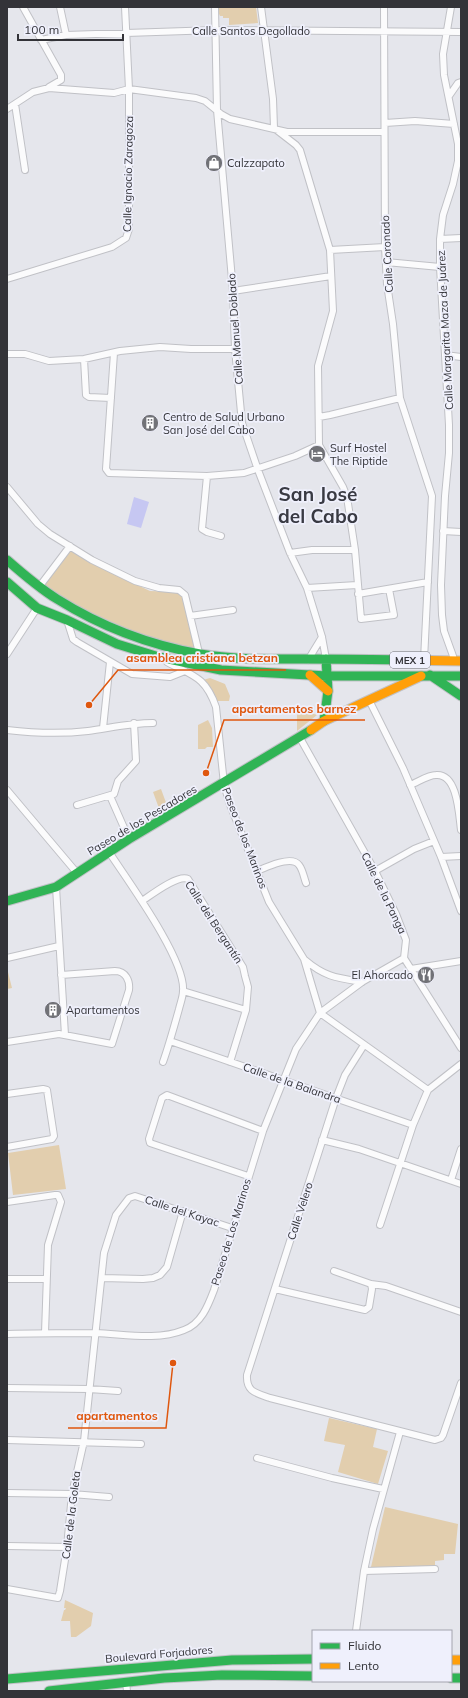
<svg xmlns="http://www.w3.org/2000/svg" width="468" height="1698" font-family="Mulish,sans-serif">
	<rect width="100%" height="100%" fill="#e5e6ec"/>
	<!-- green -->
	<path fill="#e2ceae" d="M216 7H256L258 23 229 25V18H223V16H220Z
		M70 549 93 564 150 591 178 592 183 596 196 649 144 636 80 608 42 587Z
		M210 678 225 684 230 696 229 701H215L203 680Z
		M297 708 317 715 297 731Z
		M208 720 212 728 213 747H207L205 749H198V725Z
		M161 789 168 808 160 811 153 792Z
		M7 968 12 988 7 989Z
		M59 1145 66 1189 13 1195 8 1153Z
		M329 1418 377 1429 373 1447 388 1451 378 1484 338 1472 345 1445 324 1441Z
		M385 1507 458 1524 455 1554H444V1560L435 1561V1568L371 1567Z
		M65 1600 93 1613 91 1626 76 1637H71L70 1621H61L64 1610H65L66 1608H64Z"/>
	<!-- water -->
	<path fill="#c6c7f2" d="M134 497 149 502 141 528 127 524Z"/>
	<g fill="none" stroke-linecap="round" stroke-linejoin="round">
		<defs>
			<path id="street" d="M23 7 61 75V80L49 87
				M60 7 66 35
				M215 7 217 110 233 291 235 349 242 423 258 470 290 553 307 588 322 637 326 659
				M261 7 273 99 274 128 296 145 300 150 330 250 333 311 318 366 319 445 343 487 347 497 355 550 361 619 394 615 389 589
				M384 7 385 247 387 284 393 324 400 398 432 496 424 660
				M451 7 443 54 444 75 458 144V161L453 184 443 215 440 239V267L449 425V453L445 496 441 585 442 615 444 631 453 656
				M41 40 66 35 216 30 461 32
				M449 96 458 83 461 82
				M15 104 25 170
				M7 109 33 92 49 88 114 93 129 89 196 98 205 101 221 114 230 119 287 132H384
				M385 123 415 121 454 124
				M440 239 461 238
				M330 250 385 247
				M386 262 440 267
				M7 279 112 247 126 238 129 229V89L125 7
				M233 291 331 276
				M114 353 106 469 109 473 207 476 244 473 295 456 319 445
				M7 354H25L49 361 84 359 120 351 160 347 191 349H235
				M445 355 461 357
				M84 359 86 395 89 397 111 398
				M319 417 330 415 400 398
				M207 476 202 529 207 532 221 536
				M7 487 38 524 50 534 92 560 135 581 159 588 179 590 185 595 199 653
				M443 531 461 532
				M290 553 312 550H355
				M39 587 70 546
				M307 588 357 585
				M358 594 428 582
				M190 616 233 610
				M67 620 73 639 77 642 132 674 170 677 185 671
				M7 654 37 608
				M308 660 322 637
				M167 662C193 676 205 676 216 707L224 784 229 802 269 902 304 959 320 1013
				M369 700 403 768 441 857 461 911
				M103 728 110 662
				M7 730C33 733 62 734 88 731 110 728 130 723 153 723
				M300 738 375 871 396 914 406 940 404 958 461 1048
				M410 785C418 782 428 775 436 775 458 773 459 816 461 830
				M7 790 77 873
				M110 796 129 839
				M77 805 114 794 118 781 136 761 134 723
				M109 852C128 881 186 960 183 991 183 997 180 1004 179 1009 174 1027 169 1045 163 1062
				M441 857 461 856
				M257 871C266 867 292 855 299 865 303 870 304 878 306 883
				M375 871 414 849 434 841
				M56 887 65 1035
				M142 901C151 895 178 874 188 879L243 967 245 976 248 987 246 1010 230 1062
				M7 958 59 946
				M305 960C325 977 337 978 362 982
				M411 969 461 961
				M183 991 246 1010
				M320 1013 428 1090
				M170 1041 413 1125
				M7 1042 59 1034 112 1044 129 990C130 981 126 971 115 971L61 975
				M364 1045 345 1075 336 1098 247 1375C246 1392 256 1393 270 1398L435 1440 441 1438 443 1435 461 1383
				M7 1094 43 1089 47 1090 54 1136 52 1139 7 1147
				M322 1140 359 1149 461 1184
				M248 1176 150 1143 149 1139 162 1098 167 1095 263 1131
				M451 1180 461 1149
				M7 1202 55 1195H58L61 1202 48 1245 45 1333
				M380 1225 413 1125 428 1090 461 1064
				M102 1278 143 1279 153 1278 160 1275 167 1267 183 1211
				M7 1279H46
				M371 1284 386 1286 461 1312
				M275 1289 365 1310 369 1307 372 1289 371 1284 334 1271
				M7 1334C37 1333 66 1333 96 1333 124 1334 157 1341 184 1330 201 1324 208 1306 214 1290L263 1131 296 1049 320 1013 362 982 404 958
				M7 1388 89 1389 118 1391
				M7 1440 141 1444
				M257 1458 332 1478 383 1489
				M7 1493 72 1494 109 1497
				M7 1546 67 1547
				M364 1571 435 1569
				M7 1589 58 1598 60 1591 67 1547 72 1494 84 1441 104 1253 116 1215 129 1198 135 1196 232 1228
				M356 1631 364 1571 373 1529 400 1432
				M126 1682 127 1691"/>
			<path id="fast" d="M7 560C23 574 39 588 57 599 100 626 150 645 200 654 234 660 269 659 303 659 335 659 367 659 400 660
				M7 582 37 608 67 620 117 644 159 657 221 670 327 676H461
				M430 675 461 696
				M324 721 328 691 326 659
				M7 901 56 887 129 839 311 730
				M451 1678H461
				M7 1679 232 1660 313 1659
				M49 1691 164 1678 222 1675 313 1676"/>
			<path id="slow" d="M400 660 461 661
				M310 675 328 691
				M311 730 324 721 421 676
				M451 1660H461"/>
		</defs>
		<!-- street casing -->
		<use href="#street" stroke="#c0c1c6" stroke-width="8"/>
		<!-- fast casing -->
		<use href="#fast" stroke="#c0c1c6" stroke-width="11"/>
		<!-- slow casing -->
		<use href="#slow" stroke="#c0c1c6" stroke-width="11"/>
		<!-- street -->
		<use href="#street" stroke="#fbfbfc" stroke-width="6"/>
		<!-- fast -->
		<use href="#fast" stroke="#30b455" stroke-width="9"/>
		<!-- slow -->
		<use href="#slow" stroke="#ff9f0a" stroke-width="9"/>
	</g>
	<!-- icons -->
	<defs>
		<symbol id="shop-disc" viewBox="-11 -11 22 22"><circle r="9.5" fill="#717277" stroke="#eff0fc"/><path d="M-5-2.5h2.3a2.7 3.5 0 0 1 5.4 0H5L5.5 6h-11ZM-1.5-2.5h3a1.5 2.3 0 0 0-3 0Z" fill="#fff"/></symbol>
		<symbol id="building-disc" viewBox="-11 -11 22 22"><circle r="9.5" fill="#717277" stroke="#eff0fc"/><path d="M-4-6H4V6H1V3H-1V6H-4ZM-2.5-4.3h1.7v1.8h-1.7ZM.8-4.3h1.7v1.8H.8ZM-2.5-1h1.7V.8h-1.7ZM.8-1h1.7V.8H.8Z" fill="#fff"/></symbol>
		<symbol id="hotel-disc" viewBox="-11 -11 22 22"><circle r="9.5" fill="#717277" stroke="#eff0fc"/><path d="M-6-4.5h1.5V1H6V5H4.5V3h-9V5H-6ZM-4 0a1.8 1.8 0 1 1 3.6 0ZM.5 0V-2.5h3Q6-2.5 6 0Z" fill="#fff"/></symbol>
		<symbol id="restaurant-disc" viewBox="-11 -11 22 22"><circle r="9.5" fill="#717277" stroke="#eff0fc"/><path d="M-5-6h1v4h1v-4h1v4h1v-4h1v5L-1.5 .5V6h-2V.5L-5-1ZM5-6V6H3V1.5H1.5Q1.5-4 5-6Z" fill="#fff"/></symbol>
	</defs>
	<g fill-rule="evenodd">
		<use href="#shop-disc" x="204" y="153" width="20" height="20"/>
		<use href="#building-disc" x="140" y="413" width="20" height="20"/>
		<use href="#hotel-disc" x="307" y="444" width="20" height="20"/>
		<use href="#restaurant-disc" x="416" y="965" width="20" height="20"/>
		<use href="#building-disc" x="43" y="1000" width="20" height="20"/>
	</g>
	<g text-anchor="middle" stroke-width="3.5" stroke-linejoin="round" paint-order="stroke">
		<!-- shield labels -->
		<rect fill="#eff0fc" stroke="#6b6c73" stroke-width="1" x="390" y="652" width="40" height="16" rx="3"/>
		<g font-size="10" font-weight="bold" fill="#333338">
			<text x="410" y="664">MEX 1</text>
		</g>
		<!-- street labels -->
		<g font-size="11" fill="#333338" stroke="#eff0fc">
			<text x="251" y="35">Calle Santos Degollado</text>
			<text transform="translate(128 174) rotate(-89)" y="4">Calle Ignacio Zaragoza</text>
			<text transform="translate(387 254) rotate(-93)" y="4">Calle Coronado</text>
			<text transform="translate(235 329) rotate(-94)" y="4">Calle Manuel Doblado</text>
			<text transform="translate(445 330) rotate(-93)" y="4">Calle Margarita Maza de Juárez</text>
			<text transform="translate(142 820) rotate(-31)" y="4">Paseo de los Pescadores</text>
			<text transform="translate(245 838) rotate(69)" y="4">Paseo de los Marinos</text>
			<text transform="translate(384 893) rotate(64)" y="4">Calle de la Panga</text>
			<text transform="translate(214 922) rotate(57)" y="4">Calle del Bergantín</text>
			<text transform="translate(292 1083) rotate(19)" y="4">Calle de la Balandra</text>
			<text transform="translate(182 1211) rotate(18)" y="4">Calle del Kayac</text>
			<text transform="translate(300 1211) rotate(-72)" y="4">Calle Velero</text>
			<text transform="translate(231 1232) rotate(-73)" y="4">Paseo de Los Marinos</text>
			<text transform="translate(71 1515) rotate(-83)" y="4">Calle de la Goleta</text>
			<text transform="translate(159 1654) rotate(-5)" y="4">Boulevard Forjadores</text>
		</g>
		<!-- poi labels -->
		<g font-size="11" fill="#333338" stroke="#eff0fc" text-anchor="start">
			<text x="227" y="167">Calzzapato</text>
			<text x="163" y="421">Centro de Salud Urbano<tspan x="163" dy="13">San José del Cabo</tspan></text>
			<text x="330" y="452">Surf Hostel<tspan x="330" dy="13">The Riptide</tspan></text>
			<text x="413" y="979" text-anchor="end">El Ahorcado</text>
			<text x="66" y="1014">Apartamentos</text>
		</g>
		<!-- town labels -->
		<g font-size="19" font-weight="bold" fill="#393a43" stroke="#eff0fc">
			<text x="318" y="501">San José<tspan x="318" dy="22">del Cabo</tspan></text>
		</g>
	</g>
	<!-- callouts -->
	<path fill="none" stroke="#df570e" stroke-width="1.5" d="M89 705L118 670H286M206 773L224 720H365M173 1363L166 1428H68"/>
	<g fill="#df570e" stroke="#eff0fc" stroke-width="1.5">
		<circle cx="89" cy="705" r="4"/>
		<circle cx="206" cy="773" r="4"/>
		<circle cx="173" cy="1363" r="4"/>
	</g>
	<g font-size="12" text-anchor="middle" font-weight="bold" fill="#df570e" stroke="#eff0fc" stroke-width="3.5" stroke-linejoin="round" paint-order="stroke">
		<text x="202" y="662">asamblea cristiana betzan</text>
		<text x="294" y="713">apartamentos barnez</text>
		<text x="117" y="1420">apartamentos</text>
	</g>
	<!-- border -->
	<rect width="468" height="1698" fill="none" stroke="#333338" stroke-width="16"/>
	<!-- legend -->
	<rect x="312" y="1630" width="140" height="52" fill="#eff0fc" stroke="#a4a4ae"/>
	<rect x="320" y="1643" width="20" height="6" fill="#30b455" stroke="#a4a4ae"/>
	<text x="348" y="1650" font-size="12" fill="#333338">Fluido</text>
	<rect x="320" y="1663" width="20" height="6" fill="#ff9f0a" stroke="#a4a4ae"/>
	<text x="348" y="1670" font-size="12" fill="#333338">Lento</text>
	<!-- scale -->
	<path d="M18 34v6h105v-6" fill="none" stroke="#333338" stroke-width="2"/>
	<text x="24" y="34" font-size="12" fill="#333338" stroke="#eff0fc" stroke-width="3" paint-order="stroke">100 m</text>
</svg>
